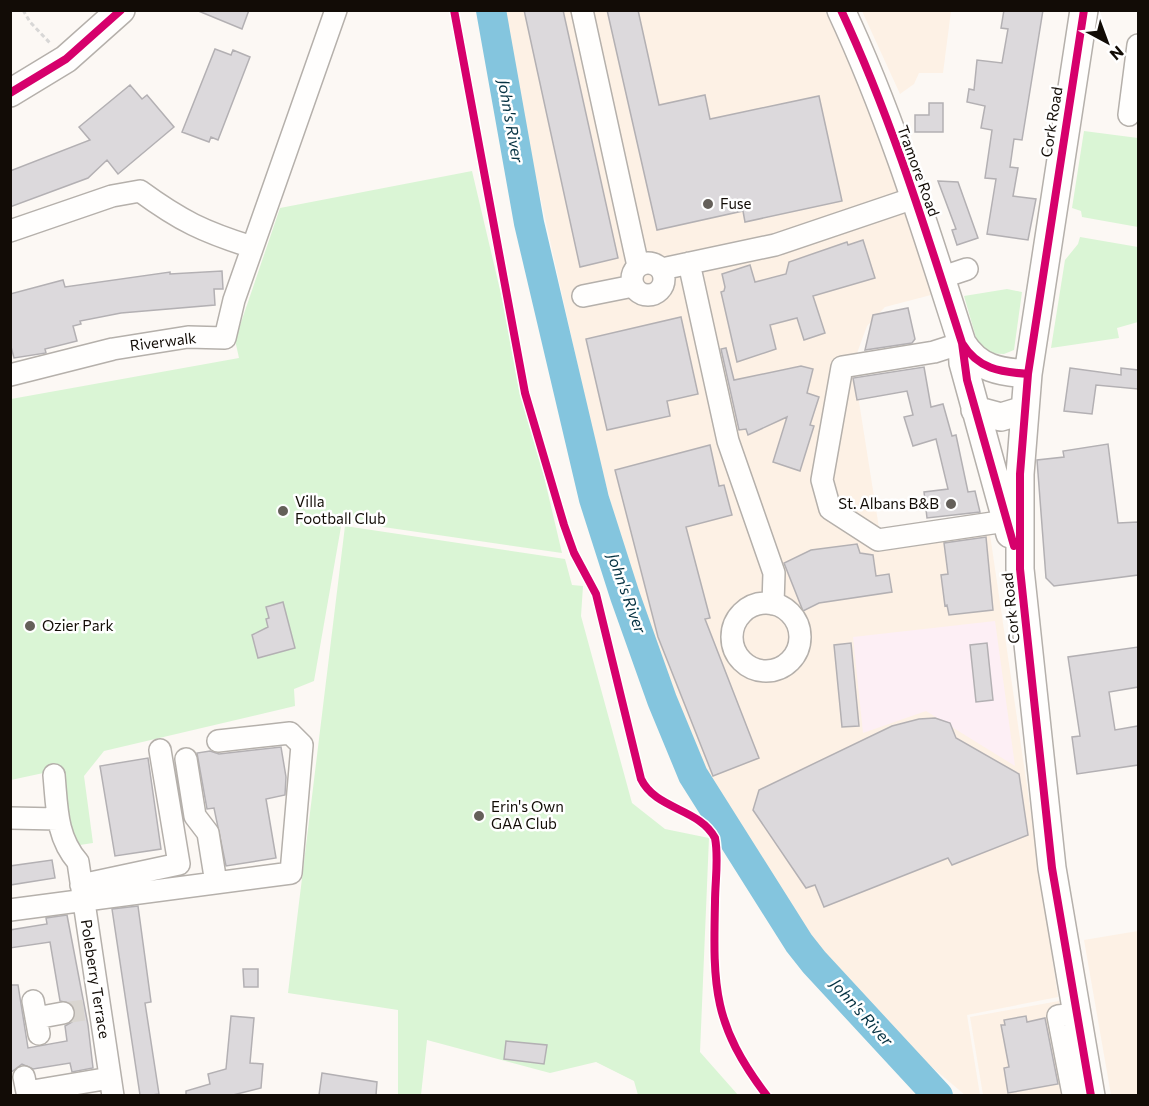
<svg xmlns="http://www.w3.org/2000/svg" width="1149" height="1106" font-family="Commissioner,sans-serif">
	<rect width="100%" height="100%" fill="#fcf8f4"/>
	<!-- built -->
	<path fill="#fdf1e5" d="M499 11H825L871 106 931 295 885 307 867 326 853 364 879 528 988 521 1058 997 967 1015 980 1095H965L927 1063 814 941 701 772 635 591 597 452Z
		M862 11H951L943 73H919L914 84 900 94Z
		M1138 931V1095H1111L1084 940Z
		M1059 1001 1076 1095H983L970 1017Z"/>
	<!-- industrial -->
	<path fill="#fdeff5" d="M995 621 1015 766 926 711 863 733 853 637Z"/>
	<!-- green -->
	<path fill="#daf5d5" d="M1084 131 1138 138V227L1082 217 1081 211 1072 208Z
		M472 171 562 553 342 521 314 681 294 689 295 706 104 751 84 776 93 843 60 848 48 772 11 780V399L239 358 235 340 280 208Z
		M1080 237 1138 247V322L1117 328 1119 338 1051 348 1065 260 1078 244Z
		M1007 289 1022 292 1014 350 1004 354 984 353 979 348 964 296Z
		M345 526 565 559 572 585 583 586 581 616 632 803 665 829 709 838 700 1052 738 1095H638L634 1081 596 1062 550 1073 427 1040 421 1095H398V1010L288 993Z"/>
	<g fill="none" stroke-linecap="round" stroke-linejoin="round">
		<!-- river -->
		<path stroke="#84c5de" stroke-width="30" d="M491 10 529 223 594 499 625 596 662 700 693 775 799 943 814 962 938 1096"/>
	</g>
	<!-- building -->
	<path fill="#dcd9dc" stroke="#b3b0b3" stroke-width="1.5" d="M196 10H249L242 29Z
		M524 10H563L618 258 580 267Z
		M607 10H638L659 105 705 95 710 119 819 96 842 201 745 222 743 211 657 230Z
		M1004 10H1043L1022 140 1014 139 1010 167 1018 168 1013 196 1036 199 1028 240 987 234 996 179 985 178 992 130 981 128 985 106 967 102 969 89 974 90 977 60 1002 63 1008 29 1001 28Z
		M215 49 231 55 233 50 250 57 218 140 211 137 209 142 182 132Z
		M130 85 142 99 147 95 174 127 118 174 107 160 88 178 10 207V171L90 140 79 127Z
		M929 103H943V132H915V115H929Z
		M938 181 958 182 978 238 957 245 952 230 956 229Z
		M863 240 875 278 813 296 825 333 804 340 797 318 770 325 776 349 737 362 721 292 724 291 725 287 722 274 750 265 755 282 786 274 789 262 847 242 848 245Z
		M222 271 223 289H214L215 305 121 313 80 321 81 324 73 326 77 341 45 349 46 353 14 358 10 343V294L63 280 65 287 170 272V274Z
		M908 308 915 339 912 343 865 350 873 315Z
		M681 317 698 394 667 401 670 416 607 430 586 339Z
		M726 348 734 380 801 366 813 369 807 393 819 397 810 425 814 426 800 471 773 462 787 417 748 435 746 429 739 430 721 349Z
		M924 367 931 407 943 404 952 436 956 435 968 492 975 491 980 512 927 518 924 492 948 489 936 439 913 446 904 417 913 415 907 391 857 400 853 378Z
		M1070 368 1121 375V368L1138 370V389L1096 385 1092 414 1064 411Z
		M1108 444 1118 523 1138 522V575L1054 586 1046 578 1037 460 1064 457 1063 451Z
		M710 445 719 486 724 485 732 515 686 527 710 618 705 619 759 758 713 776 658 637 615 470Z
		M986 537 993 610 949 615 947 605 945 606 941 575 948 574 944 543Z
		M857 544 860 553 873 555 876 576 889 574 892 592 819 603 803 611 784 563 811 550Z
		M283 602 295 648 258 658 252 635 268 627 266 619 269 618 266 607Z
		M851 643 859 726 842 727 834 645Z
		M987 643 993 700 976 702 970 645Z
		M1138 647V687L1109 692 1115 730 1138 726V765L1077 774 1072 737 1080 736 1068 657Z
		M935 718 950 723 956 738 1019 774 1028 835 952 865 948 858 824 907 815 885 806 888 753 810 759 790 892 726 919 719Z
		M281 747 286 777 285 795 266 799 276 858 226 866 214 808 207 809 197 753 210 751 219 754Z
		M148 758 161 849 115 856 100 766Z
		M52 860 55 878 10 885V866Z
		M138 906 151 1002 145 1003 159 1094 152 1095H140L112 909Z
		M67 915 88 1025 93 1068 72 1072 70 1063 33 1069 22 1064 10 1073V985H18L28 1048 67 1041 65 1026 72 1022 76 1011 72 1004 60 1001 50 942 10 948V930L47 924 46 918Z
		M243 969H258V987H244Z
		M231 1016 254 1018 250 1063 263 1064 261 1088 233 1095H186V1091L210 1084 208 1074 226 1069Z
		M1026 1016 1027 1022 1045 1018 1058 1084 1008 1093 1004 1068 1009 1067 1001 1025H1005L1004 1020Z
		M506 1041 547 1045 544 1064 504 1059Z
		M322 1073 377 1082 376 1095H319Z"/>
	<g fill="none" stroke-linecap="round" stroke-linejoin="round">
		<!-- minor-tunnel -->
		<path stroke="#d9d5d0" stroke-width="21" stroke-dasharray="21 10" stroke-linecap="butt" d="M63 1013 85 1010"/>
		<defs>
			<path id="minor" d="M582 10 638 266
				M1129 115 1138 45
				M10 231 112 196 140 191C181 221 204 232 252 247
				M632 279a16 16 0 1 1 32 0a16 16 0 1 1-32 0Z
				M689 263 728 441 774 573 773 604
				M662 269 775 245 914 198
				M940 278 967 269
				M583 296 633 286
				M962 343 934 352 842 367 822 480 830 509 878 540 1006 521
				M10 375 113 349 188 337 225 338 234 300 336 10
				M732 637a34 34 0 1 1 68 0a34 34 0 1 1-68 0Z
				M186 759 195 816 208 833 216 883
				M54 775C57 807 56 837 78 862L113 1096
				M10 818 58 819
				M81 885 179 864 160 750
				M10 910 291 873 302 745 290 733 218 741
				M33 1001 39 1034
				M36 1018 63 1013
				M24 1077 27 1092 110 1078
				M1073 1094 1058 1016 1076 1014"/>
			<path id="major" d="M841 10C891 117 926 231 962 343 978 369 1000 372 1028 374
				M1084 10 1028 374 1020 474V569L1052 868 1091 1096
				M10 93 66 59 121 10
				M962 343 963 363 1010 534
				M975 410 1001 417 1024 410"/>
		</defs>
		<!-- minor casing -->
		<use href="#minor" stroke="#b5b0ab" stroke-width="24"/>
		<!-- major casing -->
		<use href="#major" stroke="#b5b0ab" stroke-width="30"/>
		<!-- path -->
		<path stroke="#d8d7d6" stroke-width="3" stroke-dasharray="4.5 3" stroke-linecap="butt" d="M23 10 30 22 50 43"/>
		<!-- minor -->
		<use href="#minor" stroke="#fffefd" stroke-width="21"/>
		<!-- major -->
		<use href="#major" stroke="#fffefd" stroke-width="27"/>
		<defs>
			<path id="cycleway" d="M454 10 525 393 564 525 574 553 596 594 641 779C656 810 699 808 715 838 719 858 715 881 715 902 713 988 713 1025 767 1096
				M841 10C891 117 926 231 962 343 978 369 1000 372 1028 374
				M1084 10 1028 374 1020 474V569L1052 868 1091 1096
				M10 93 66 59 121 10
				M962 343 967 380 1014 546"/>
		</defs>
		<!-- cycleway casing -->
		<use href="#cycleway" stroke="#fff" stroke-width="11"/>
		<!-- cycleway -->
		<use href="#cycleway" stroke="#d6006c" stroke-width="8"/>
	</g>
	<!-- markers -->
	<g fill="#645f59" stroke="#fff" stroke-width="2">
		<circle cx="708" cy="204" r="6"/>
		<circle cx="951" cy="504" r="6"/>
		<circle cx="283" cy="511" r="6"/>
		<circle cx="30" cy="626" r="6"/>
		<circle cx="479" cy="816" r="6"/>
	</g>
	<g text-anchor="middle" stroke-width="5" stroke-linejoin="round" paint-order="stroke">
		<!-- street labels -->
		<g font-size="15" fill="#120c06" stroke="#fff">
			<text transform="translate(1052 122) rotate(-81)" y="5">Cork Road</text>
			<text transform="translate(918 171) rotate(70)" y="5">Tramore Road</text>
			<text transform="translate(163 342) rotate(-7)" y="5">Riverwalk</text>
			<text transform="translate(1011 608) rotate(-96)" y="5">Cork Road</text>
			<text transform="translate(95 979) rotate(81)" y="5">Poleberry Terrace</text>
		</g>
		<!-- poi labels -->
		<g font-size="15" fill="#120c06" stroke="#fff" text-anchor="start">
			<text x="720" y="209">Fuse</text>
			<text x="295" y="507">Villa<tspan x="295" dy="17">Football Club</tspan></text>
			<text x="939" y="509" text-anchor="end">St. Albans B&amp;B</text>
			<text x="42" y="631">Ozier Park</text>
			<text x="491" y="812">Erin's Own<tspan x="491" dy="17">GAA Club</tspan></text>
		</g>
		<!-- water labels -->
		<g font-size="16" font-style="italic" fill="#053242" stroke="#fff">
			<text transform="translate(511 121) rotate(80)" y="6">John's River</text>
			<text transform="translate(627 593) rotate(70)" y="6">John's River</text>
			<text transform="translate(862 1012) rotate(48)" y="6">John's River</text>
		</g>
	</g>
	<!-- border -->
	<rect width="1149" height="1106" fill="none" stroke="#120c06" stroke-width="24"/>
	<!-- north arrow -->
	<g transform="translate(1107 42) rotate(139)" stroke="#ffffff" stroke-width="4.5" paint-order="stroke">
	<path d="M0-4.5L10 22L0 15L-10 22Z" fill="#120c06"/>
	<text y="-9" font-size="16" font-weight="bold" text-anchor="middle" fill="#120c06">N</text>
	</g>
</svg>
